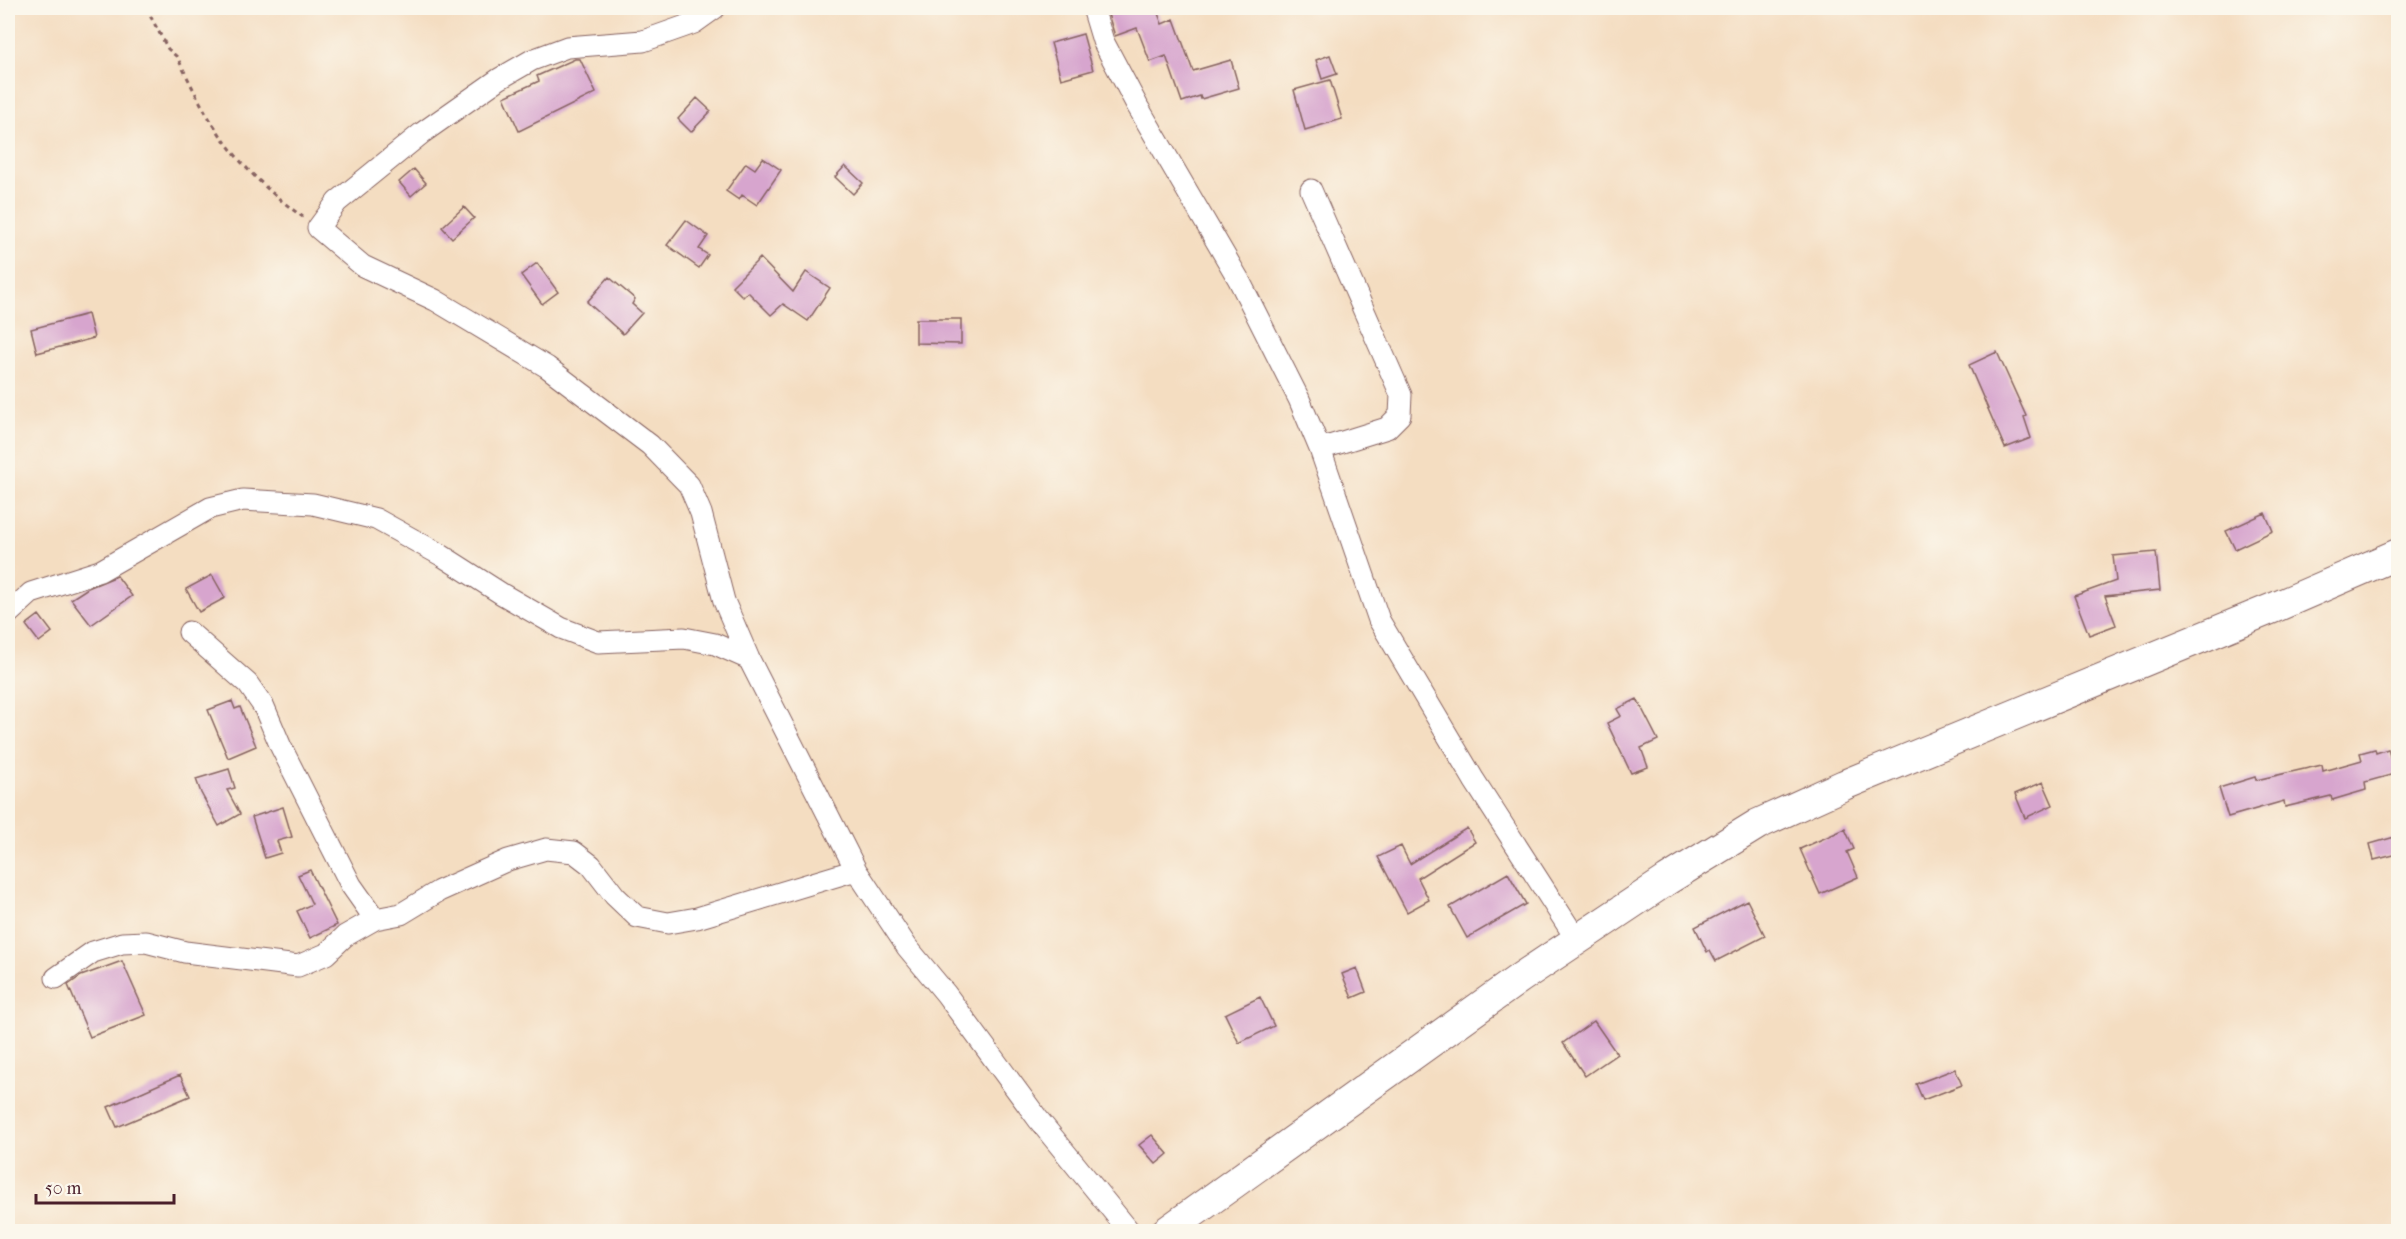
<svg xmlns="http://www.w3.org/2000/svg" width="2406" height="1239" font-family="'IM FELL French Canon',serif">
	<rect width="100%" height="100%" fill="#fbf7ec"/>
	<filter id="ink" filterUnits="userSpaceOnUse"><feTurbulence type="fractalNoise" baseFrequency=".0167" numOctaves="2"/><feDisplacementMap in="SourceGraphic" scale="12" xChannelSelector="R" yChannelSelector="G"/><feConvolveMatrix kernelMatrix="1 2 1 2 8 2 1 2 1" color-interpolation-filters="sRGB"/></filter>
	<filter id="wash" filterUnits="userSpaceOnUse"><feTurbulence type="fractalNoise" baseFrequency=".008" numOctaves="4" result="noise"/><feDisplacementMap in="SourceGraphic" scale="24" xChannelSelector="R" yChannelSelector="G"/><feGaussianBlur stdDeviation="1.35" result="paint"/><feColorMatrix in="noise" values="0 0 0 0 0 0 0 0 0 0 0 0 0 0 0 0 0 1.4 0 .05"/><feComposite in="paint" operator="in"/></filter>
	<g filter="url(#wash)">
		<rect width="100%" height="100%" fill="#f4ddc1"/>
		<g id="blocks">
			<!-- building -->
			<path fill="#d7a5ce" d="M1118 8H1156L1162 24 1174 19 1193 71 1231 60 1239 88 1201 99 1200 96 1182 102 1166 56 1150 62 1137 28 1115 36 1107 11Z
				M1083 34 1093 70 1061 79 1051 43Z
				M1330 55 1337 74 1322 79 1316 60Z
				M575 59H580L596 93 519 131 504 97 539 81 537 76Z
				M1330 80 1342 119 1305 130 1294 90Z
				M697 98 711 111 691 132 678 119Z
				M763 158 781 170 757 205 742 195 739 200 726 191 746 163 755 169Z
				M845 166 863 183 853 194 835 177Z
				M414 169 426 183 411 196 399 182Z
				M464 207 474 218 452 238 442 227Z
				M686 220 708 236 699 249 708 255 699 268 667 245Z
				M760 258 793 292 806 272 830 288 808 321 783 304 771 315 748 292 743 297 732 286Z
				M537 263 558 292 542 304 521 275Z
				M609 277 635 299 632 304 642 313 623 334 587 302Z
				M88 314 94 338 37 353 31 329Z
				M916 319H961V344L916 343Z
				M1997 352 2026 416 2024 417 2031 438 2005 448 1969 365Z
				M2265 513 2273 531 2235 549 2226 531Z
				M2156 552 2160 590 2105 596 2116 625 2089 635 2074 596 2116 581 2113 556Z
				M212 575 225 598 199 612 186 589Z
				M117 576 132 596 91 625 71 599 88 588Z
				M39 615 52 632 39 642 26 625Z
				M1637 699 1658 740 1641 748 1648 767 1631 773 1607 723 1621 716 1617 709Z
				M232 701 235 709 240 707 256 746 228 758 208 710Z
				M2375 749 2376 753 2388 749 2391 759 2398 757V773L2365 782 2366 790 2332 800 2331 796 2285 807 2284 801 2228 817 2219 788 2255 777 2256 780 2322 765 2323 771 2362 760 2360 753Z
				M229 769 235 788 227 790 240 814 219 826 201 793 196 779Z
				M2043 782 2053 805 2025 818 2015 794Z
				M283 807 292 837 277 841 281 853 265 858 252 817Z
				M1467 828 1475 842 1418 878 1429 900 1407 912 1378 857 1401 846 1410 864Z
				M1845 829 1854 849 1847 852 1858 877 1820 894 1800 849Z
				M2398 836V854L2374 860 2370 844Z
				M310 870 337 925 310 938 297 911 312 904 298 875Z
				M1508 873 1526 904 1467 938 1450 907Z
				M1747 900 1765 936 1716 961 1710 950 1707 952 1695 927Z
				M122 961 146 1015 90 1037 68 985 81 976Z
				M1357 968 1366 992 1352 998 1342 974Z
				M1260 997 1274 1026 1239 1043 1225 1014Z
				M1594 1021 1617 1054 1585 1076 1563 1043Z
				M1955 1069 1962 1085 1923 1100 1916 1084Z
				M180 1075 190 1096 117 1127 108 1107Z
				M1152 1135 1168 1154 1156 1164 1139 1145Z"/>
		</g>
	</g>
	<g filter="url(#ink)">
		<use href="#blocks" fill-opacity="0" stroke="#866260" stroke-width="1.5"/>
		<g fill="none" stroke-linecap="round" stroke-linejoin="round">
			<defs>
				<path id="street" d="M715 8 694 23 643 41 567 47 532 60 499 79 422 133 337 202 318 228 363 266 435 300 547 367 650 445 689 485 701 513 724 601 749 659 856 870 907 947 946 994 1038 1119 1130 1232
					M1093 8 1103 41 1138 107 1239 280 1299 399 1320 449 1379 620 1474 780 1577 940
					M1311 190 1401 395 1400 415 1387 428 1320 449
					M8 614 31 593 100 571 210 508 243 500 313 504 376 519 441 555 502 594 561 628 598 642 684 638 715 644 749 659
					M189 632 248 684 264 707 281 747 351 885 375 919
					M56 978 93 952 122 943 146 942 185 952 298 966 326 954 345 936 375 919 401 914 439 891 508 860 546 849 574 852 591 865 615 896 637 917 668 923 697 918 856 870"/>
				<path id="secondary" d="M1166 1232 1520 978 1667 880 1758 824 1844 785 2278 606 2398 554"/>
			</defs>
			<!-- street casing -->
			<use href="#street" stroke="#866260" stroke-width="23"/>
			<!-- secondary casing -->
			<use href="#secondary" stroke="#866260" stroke-width="32"/>
			<!-- path -->
			<path stroke="#866260" stroke-width="3" stroke-dasharray="4.5 4.5" stroke-linecap="butt" d="M146 8 168 49 177 57C189 80 200 105 215 127 237 162 269 193 303 217"/>
			<!-- street -->
			<use href="#street" stroke="#fff" stroke-width="21"/>
			<!-- secondary -->
			<use href="#secondary" stroke="#fff" stroke-width="30"/>
		</g>
	</g>
	<!-- margin -->
	<rect width="2406" height="1239" fill="none" stroke="#fbf7ec" stroke-width="30"/>
	<!-- scale -->
	<path d="M36 1194v9h138v-9" fill="none" stroke="#4a1f2b" stroke-width="3"/>
	<text x="45" y="1194" font-size="18" fill="#4a1f2b" stroke="#fbf7ec" stroke-width="4.5" paint-order="stroke">50 m</text>
</svg>
